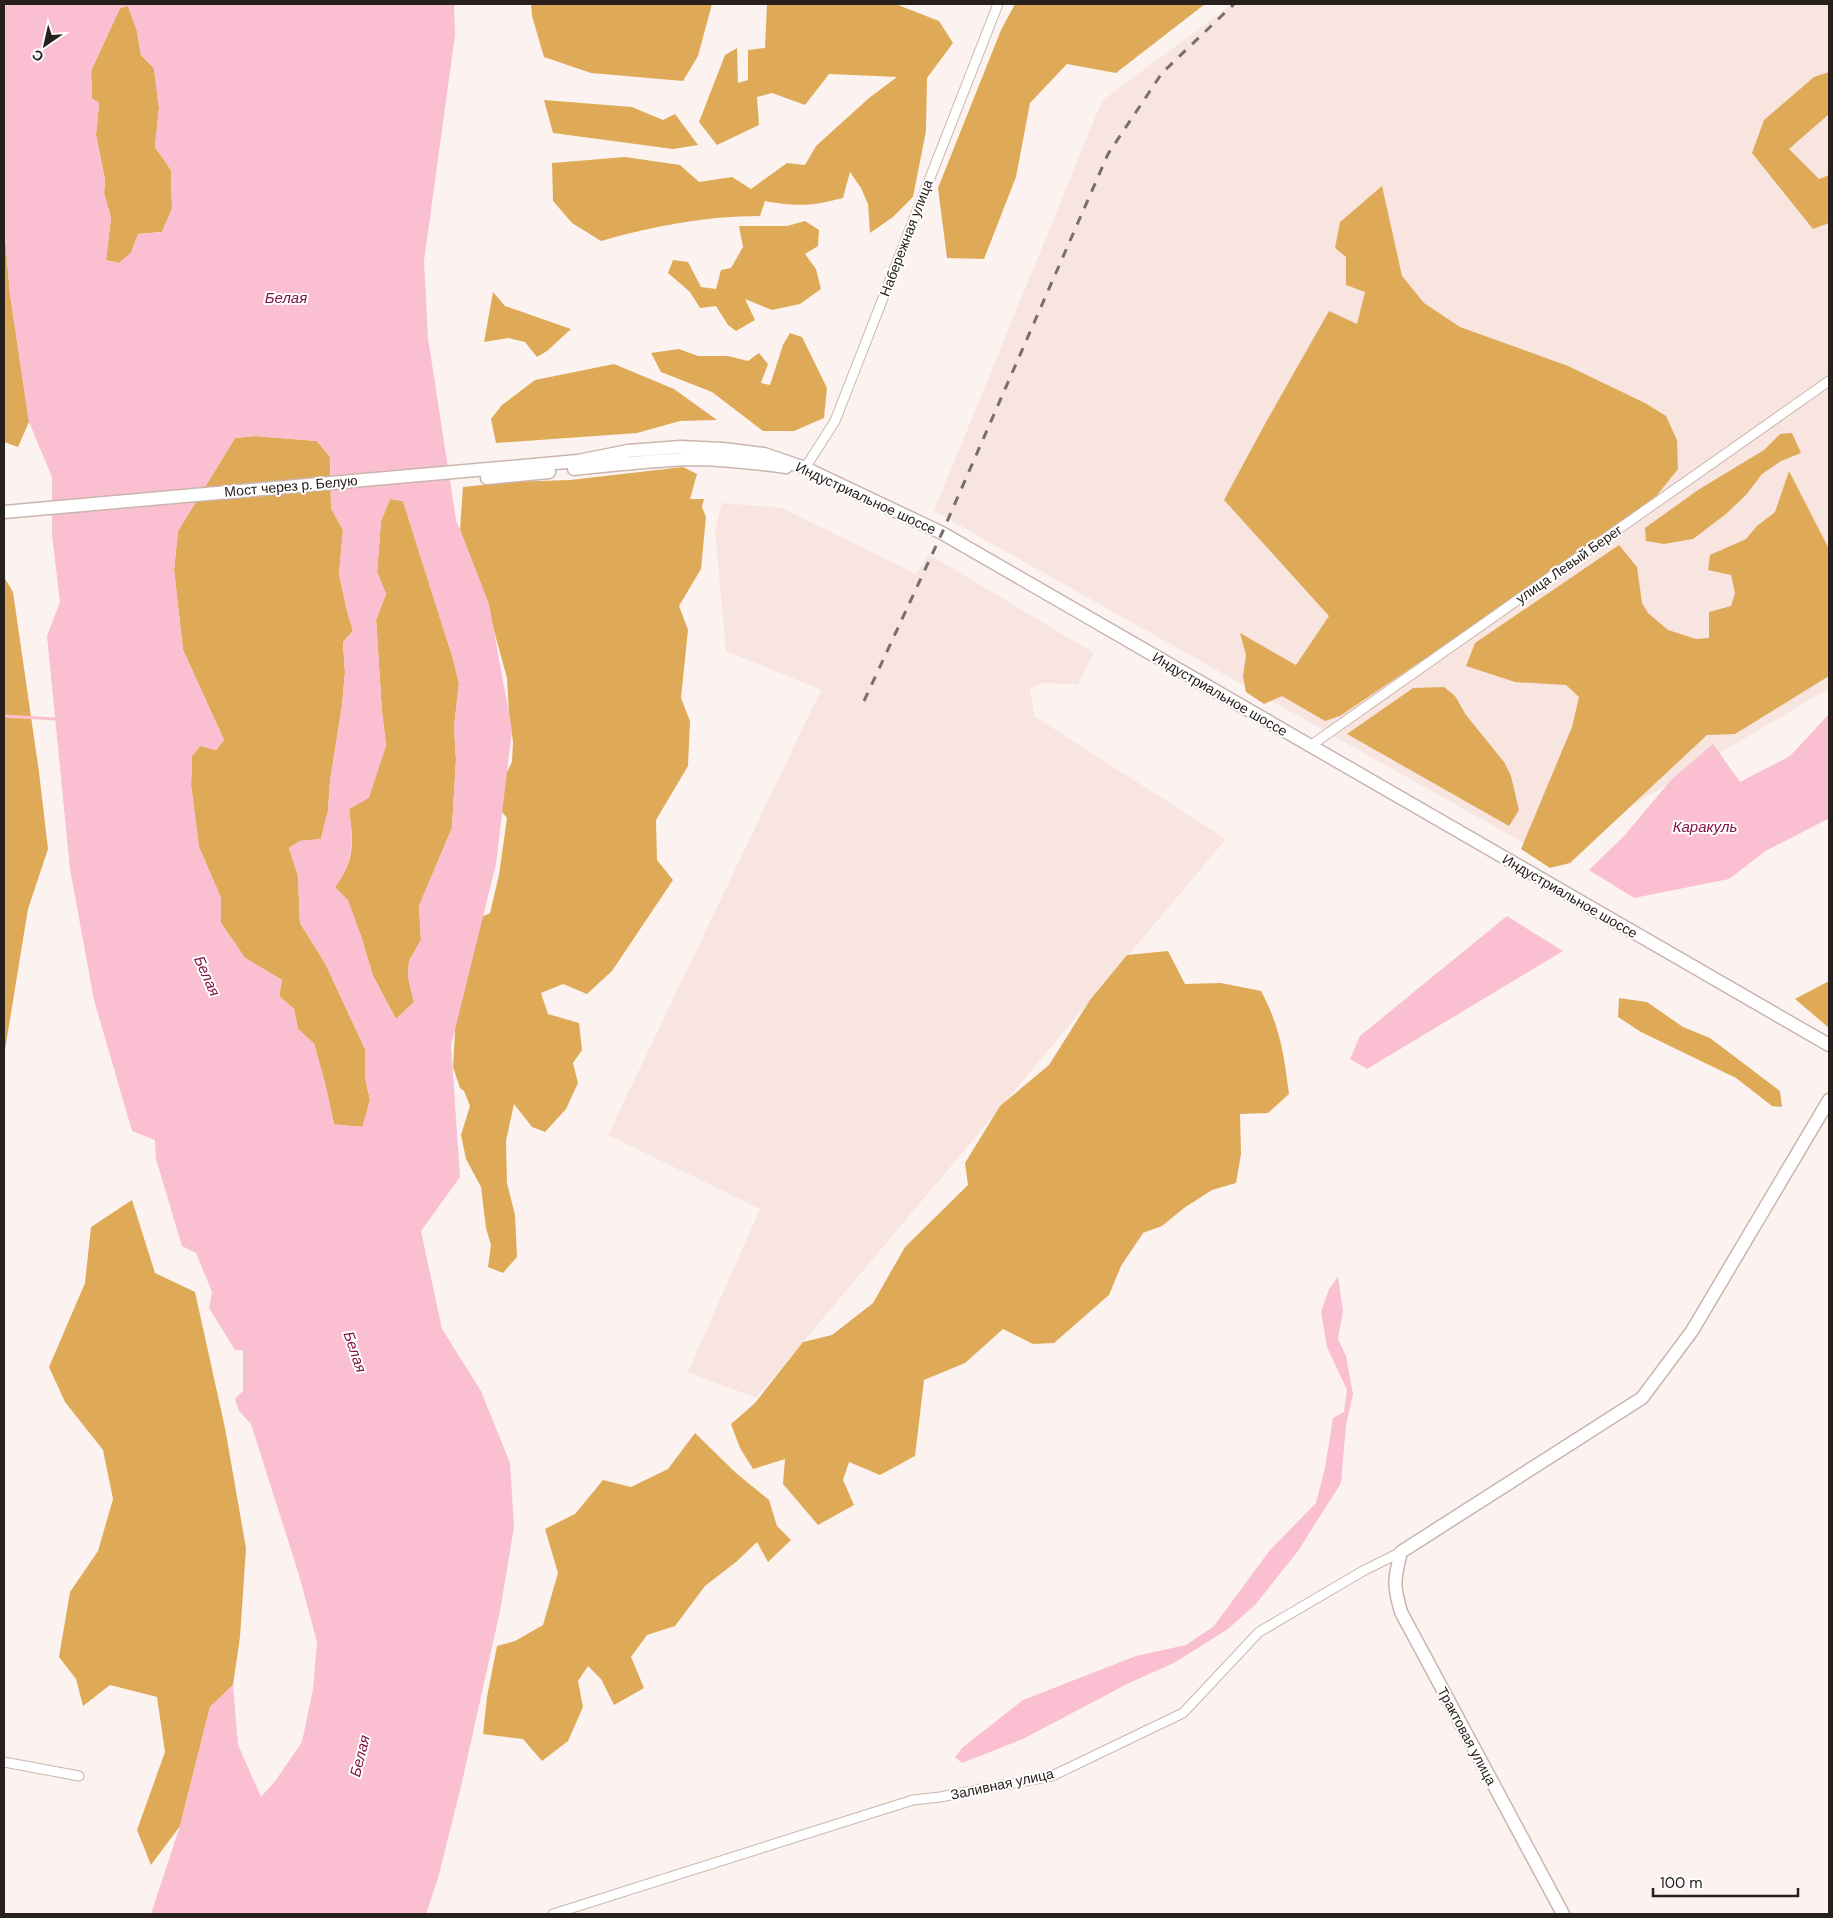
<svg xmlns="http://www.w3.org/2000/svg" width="1833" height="1918" font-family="'DM Sans',sans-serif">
	<rect width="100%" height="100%" fill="#fcf3f0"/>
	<!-- built -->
	<path fill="#f8e5df" d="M1232 4H1829V688L1547 856 934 511 1102 101Z
		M722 503 782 508 916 574 928 554 1094 653 1078 684 1043 683 1030 689 1034 716 1226 839 756 1398 688 1372 760 1209 608 1135 821 690 726 651 715 530Z"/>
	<!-- forest -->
	<path fill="#dfaa58" d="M531 4H712L698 56 683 81 591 73 544 57 532 16Z
		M767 4H891L898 5 939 21 953 43 927 78 926 131 913 197 893 217 870 233 868 204 861 188 850 172 843 198C811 206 798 207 765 201L760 216C705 216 654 226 601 241L572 223 553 201 552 163 625 157 680 165 699 182 732 177 751 189 787 163 805 165 816 146 869 98 897 77 829 74 805 105 772 93 757 97 759 125 717 145 699 122 725 55 737 48 738 83 748 80V50L765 48Z
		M1015 4H1205L1116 73 1067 64 1030 103 1016 177 984 259 947 258 938 188 1001 30Z
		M128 6 137 31 141 55 154 68 159 108 155 147 171 170 172 209 162 232 138 234 131 253 119 263 106 260 111 218 104 193 105 180 96 135 99 103 92 99 91 71 120 8Z
		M1829 72V114L1789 149 1819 179 1829 175V223L1813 229 1752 153 1764 120 1814 77Z
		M544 100 632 107 663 120 675 114 698 145 673 149 553 133Z
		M1382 186 1402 276 1424 303 1460 327 1568 366 1645 403 1666 416 1677 440 1678 469 1645 510 1340 716 1325 721 1282 696 1264 704 1246 692 1243 677 1246 655 1240 633 1296 665 1329 616 1224 500 1266 422 1329 311 1357 324 1365 292 1346 285V257L1335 248 1340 222Z
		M805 221 819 230 818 246 805 254 816 269 821 289 800 304 772 310 745 299 755 320 736 331 728 325 716 306 700 308 690 292 668 273 673 260 688 262 701 287 716 289 721 270 731 268 743 247 739 226H787Z
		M4 225 10 294 29 422 18 447 4 442Z
		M493 292 505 306 571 329 547 351 537 357 525 342 508 338 484 342Z
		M790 333 802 337 827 388 824 418 794 431H763L712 392 661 372 651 353 679 349 698 356H728L748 361 759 353 768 364 761 383 770 385 783 345Z
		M614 364 674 389 717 420 680 421 637 433 496 443 491 419 502 405 535 380Z
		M1792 433 1801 453 1781 461 1762 474 1746 495 1726 514 1693 539 1664 544 1646 541 1645 528 1698 490 1764 450 1780 434Z
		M255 436 317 441 330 457 331 508 343 530 339 574 347 611 353 631 343 642 345 672 342 706 330 781 328 811 321 839 300 841 289 848 298 876 300 923 325 963 365 1049V1077L370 1100 363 1127 334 1125 325 1083 314 1044 298 1029 294 1009 279 996 282 980 245 958 221 923V898L199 847 191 785 192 756 200 746 216 750 224 740 183 650 174 570 178 531 235 438Z
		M683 467 697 474 690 499H704L702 507 706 517 701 569 679 606 688 630 681 698 690 721 688 766 656 820 657 860 673 880 612 971 587 994 563 984 541 993 548 1014 579 1023 582 1050 573 1063 578 1083 566 1109 545 1132 532 1127 514 1104 506 1141 507 1183 515 1215 517 1257 503 1273 488 1267 491 1245 486 1228 481 1187 466 1159 461 1135 470 1106 464 1091 460 1088 453 1067 455 1031 447 1002 467 924 490 913 499 875 507 818 497 806 498 790 512 762 513 742 509 714 507 678 482 587 460 530 463 487 509 482 570 480Z
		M1789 471 1829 549V676L1735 734 1707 735 1570 863 1550 868 1521 849 1572 727 1579 697 1566 685 1515 682 1466 666 1475 643 1619 545 1637 567 1642 603 1648 613 1668 630 1696 639 1709 638V612L1731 606 1735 593 1731 575 1708 570 1710 555 1746 539 1757 526 1775 512Z
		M390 499 403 501 453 659 459 683 454 727 456 759 452 828 419 906 421 940 409 961 408 977 414 1002 396 1019 373 976 360 933 335 887C356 859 353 842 349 809L369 797 386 745 382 712 376 620 386 594 377 572 381 521Z
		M4 577 13 592 39 772 48 849 28 909 4 1056Z
		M1444 687 1455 696 1466 715 1504 762 1511 776 1519 810 1509 826 1347 734 1413 688Z
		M1168 951 1185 984 1221 983 1261 991C1280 1026 1284 1055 1289 1094L1268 1113 1240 1114 1241 1154 1236 1183 1212 1190 1184 1208 1162 1226 1143 1233 1121 1266 1109 1295 1054 1343 1033 1344 1003 1329 965 1363 924 1380 915 1456 880 1475 849 1462 843 1480 854 1505 818 1525 783 1484 785 1459 753 1469 740 1448 731 1424 755 1403 803 1342 832 1335 873 1303 905 1247 968 1185 965 1163 1000 1106 1049 1065 1090 1000 1127 955Z
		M1829 981V1028L1795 999Z
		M1619 998 1647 1002 1683 1027 1710 1038 1780 1091 1782 1107 1772 1106 1736 1078 1641 1032 1618 1017Z
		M132 1200 155 1273 195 1292 225 1428 246 1548 240 1637 233 1685 210 1707 180 1826 151 1865 137 1830 165 1752 157 1697 110 1685 83 1706 76 1679 59 1657 70 1592 98 1551 113 1499 103 1450 65 1402 49 1367 85 1283 91 1227Z
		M695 1433 736 1473 769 1500 777 1526 791 1540 768 1562 757 1542 736 1562 705 1586 675 1626 647 1635 631 1657 644 1688 614 1705 601 1679 588 1666 578 1681 583 1707 568 1741 542 1761 523 1739 483 1734 487 1697 497 1646 515 1641 543 1625 558 1573 545 1529 575 1514 603 1480 631 1487 668 1469Z"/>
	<!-- water -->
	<path fill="#fabfd0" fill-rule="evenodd" d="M4 4H454L455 35 424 261 428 338 456 520 489 604 512 730 496 864 451 1046 460 1177 421 1231 442 1329 481 1391 510 1463 514 1527 500 1611 462 1782 438 1878 426 1914H151L180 1826 210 1707 233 1685 238 1745 261 1797 276 1780 302 1742 313 1689 317 1642 299 1575 251 1424 239 1411 235 1399 243 1391V1350H235L209 1308 212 1292 196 1253 182 1246 156 1159 155 1140 132 1131 94 1000 70 869 47 636 60 602 52 535V477L29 422 10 294 4 225ZM128 6 137 31 141 55 154 68 159 108 155 147 171 170 172 209 162 232 138 234 131 253 119 263 106 260 111 218 104 193 105 180 96 135 99 103 92 98 91 71 120 8ZM255 436 317 441 330 457 331 508 343 530 339 574 347 611 353 631 343 642 345 672 342 706 330 781 328 811 321 839 300 841 289 848 298 876 300 923 325 963 365 1049V1077L370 1100 362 1127 334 1124 325 1083 314 1044 298 1029 294 1009 279 996 282 980 245 958 221 923V898L199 847 191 785 192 756 200 746 216 750 224 740 183 650 174 570 178 531 235 438ZM390 499 403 501 453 659 459 683 454 727 456 759 452 828 419 906 421 940 409 961 408 977 414 1002 396 1019 373 976 360 933 348 900 335 887C355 859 353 842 349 809L369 798 386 745 382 712 376 620 386 594 377 572 381 521Z
		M1829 714 1828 819 1767 850 1729 879 1634 898 1589 870 1624 836 1671 780 1713 744 1740 782 1790 756Z
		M1507 916 1563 951 1367 1069 1350 1059 1360 1036Z
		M1338 1277 1343 1311 1338 1339 1346 1356 1353 1394 1346 1425 1341 1483 1298 1551 1255 1605 1228 1629 1174 1663 1129 1683 1023 1739 962 1763 955 1757 962 1748 1023 1700 1136 1656 1186 1645 1214 1626 1270 1550 1316 1503 1325 1468 1333 1418 1344 1412 1347 1390 1327 1347 1321 1312 1329 1289Z"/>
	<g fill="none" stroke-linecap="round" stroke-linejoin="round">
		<!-- stream -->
		<path stroke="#fabfd0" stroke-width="3" d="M4 716 55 719"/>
		<defs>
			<path id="street" d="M805 468 835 421 998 4
				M1310 746 1829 381
				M4 1762 79 1776
				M553 1914 913 1800 940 1797 1052 1776 1183 1713 1259 1632 1363 1571 1401 1552"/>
			<path id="secondary" d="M574 469C614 465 653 460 693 459 724 459 755 463 786 467
				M487 478 549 472
				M4 512 578 461 628 451 681 447 723 449 764 454 805 468 942 533 1829 1045
				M1563 1914 1401 1612C1393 1585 1394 1579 1401 1552L1642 1398 1692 1331 1829 1100"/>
		</defs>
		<!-- street casing -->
		<use href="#street" stroke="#cab5ae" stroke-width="11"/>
		<!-- secondary casing -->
		<use href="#secondary" stroke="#cab5ae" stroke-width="15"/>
		<!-- street -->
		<use href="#street" stroke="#fff" stroke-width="9"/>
		<!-- secondary -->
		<use href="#secondary" stroke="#fff" stroke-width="12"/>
		<!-- rail -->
		<path stroke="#776f6c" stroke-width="3" stroke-dasharray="9 9" stroke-linecap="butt" d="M864 701 942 533 1108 154 1162 73 1234 4"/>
	</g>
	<g text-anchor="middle" stroke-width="4" stroke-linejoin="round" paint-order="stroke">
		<!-- street labels -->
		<g font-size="14" fill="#28201d" stroke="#fff">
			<text transform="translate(906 238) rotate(-69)" y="5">Набережная улица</text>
			<text transform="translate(291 486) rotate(-5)" y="5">Мост через р. Белую</text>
			<text transform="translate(866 498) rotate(25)" y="5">Индустриальное шоссе</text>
			<text transform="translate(1569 564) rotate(-35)" y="5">улица Левый Берег</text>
			<text transform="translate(1220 694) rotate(30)" y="5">Индустриальное шоссе</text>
			<text transform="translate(1570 896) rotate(30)" y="5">Индустриальное шоссе</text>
			<text transform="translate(1467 1736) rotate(62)" y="5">Трактовая улица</text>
			<text transform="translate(1002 1784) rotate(-12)" y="5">Заливная улица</text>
		</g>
		<!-- water labels -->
		<g font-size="15" font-style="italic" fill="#811345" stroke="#fff">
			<text x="286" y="303">Белая</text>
			<text x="1705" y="832">Каракуль</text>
			<text transform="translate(207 976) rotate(66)" y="5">Белая</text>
			<text transform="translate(355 1352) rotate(71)" y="5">Белая</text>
			<text transform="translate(360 1756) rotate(-76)" y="5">Белая</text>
		</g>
	</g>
	<!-- border -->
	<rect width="1833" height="1918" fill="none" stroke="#28201d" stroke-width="10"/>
	<!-- north arrow -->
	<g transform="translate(45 45) rotate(214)" stroke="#ffffff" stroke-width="4" paint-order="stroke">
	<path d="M0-4L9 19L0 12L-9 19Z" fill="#28201d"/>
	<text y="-8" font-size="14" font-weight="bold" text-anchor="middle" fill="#28201d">С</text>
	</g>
	<!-- scale -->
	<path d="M1653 1888v8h145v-8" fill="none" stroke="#28201d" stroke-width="2.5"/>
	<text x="1660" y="1888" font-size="15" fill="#28201d" stroke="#ffffff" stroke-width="4" paint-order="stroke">100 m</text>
</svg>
